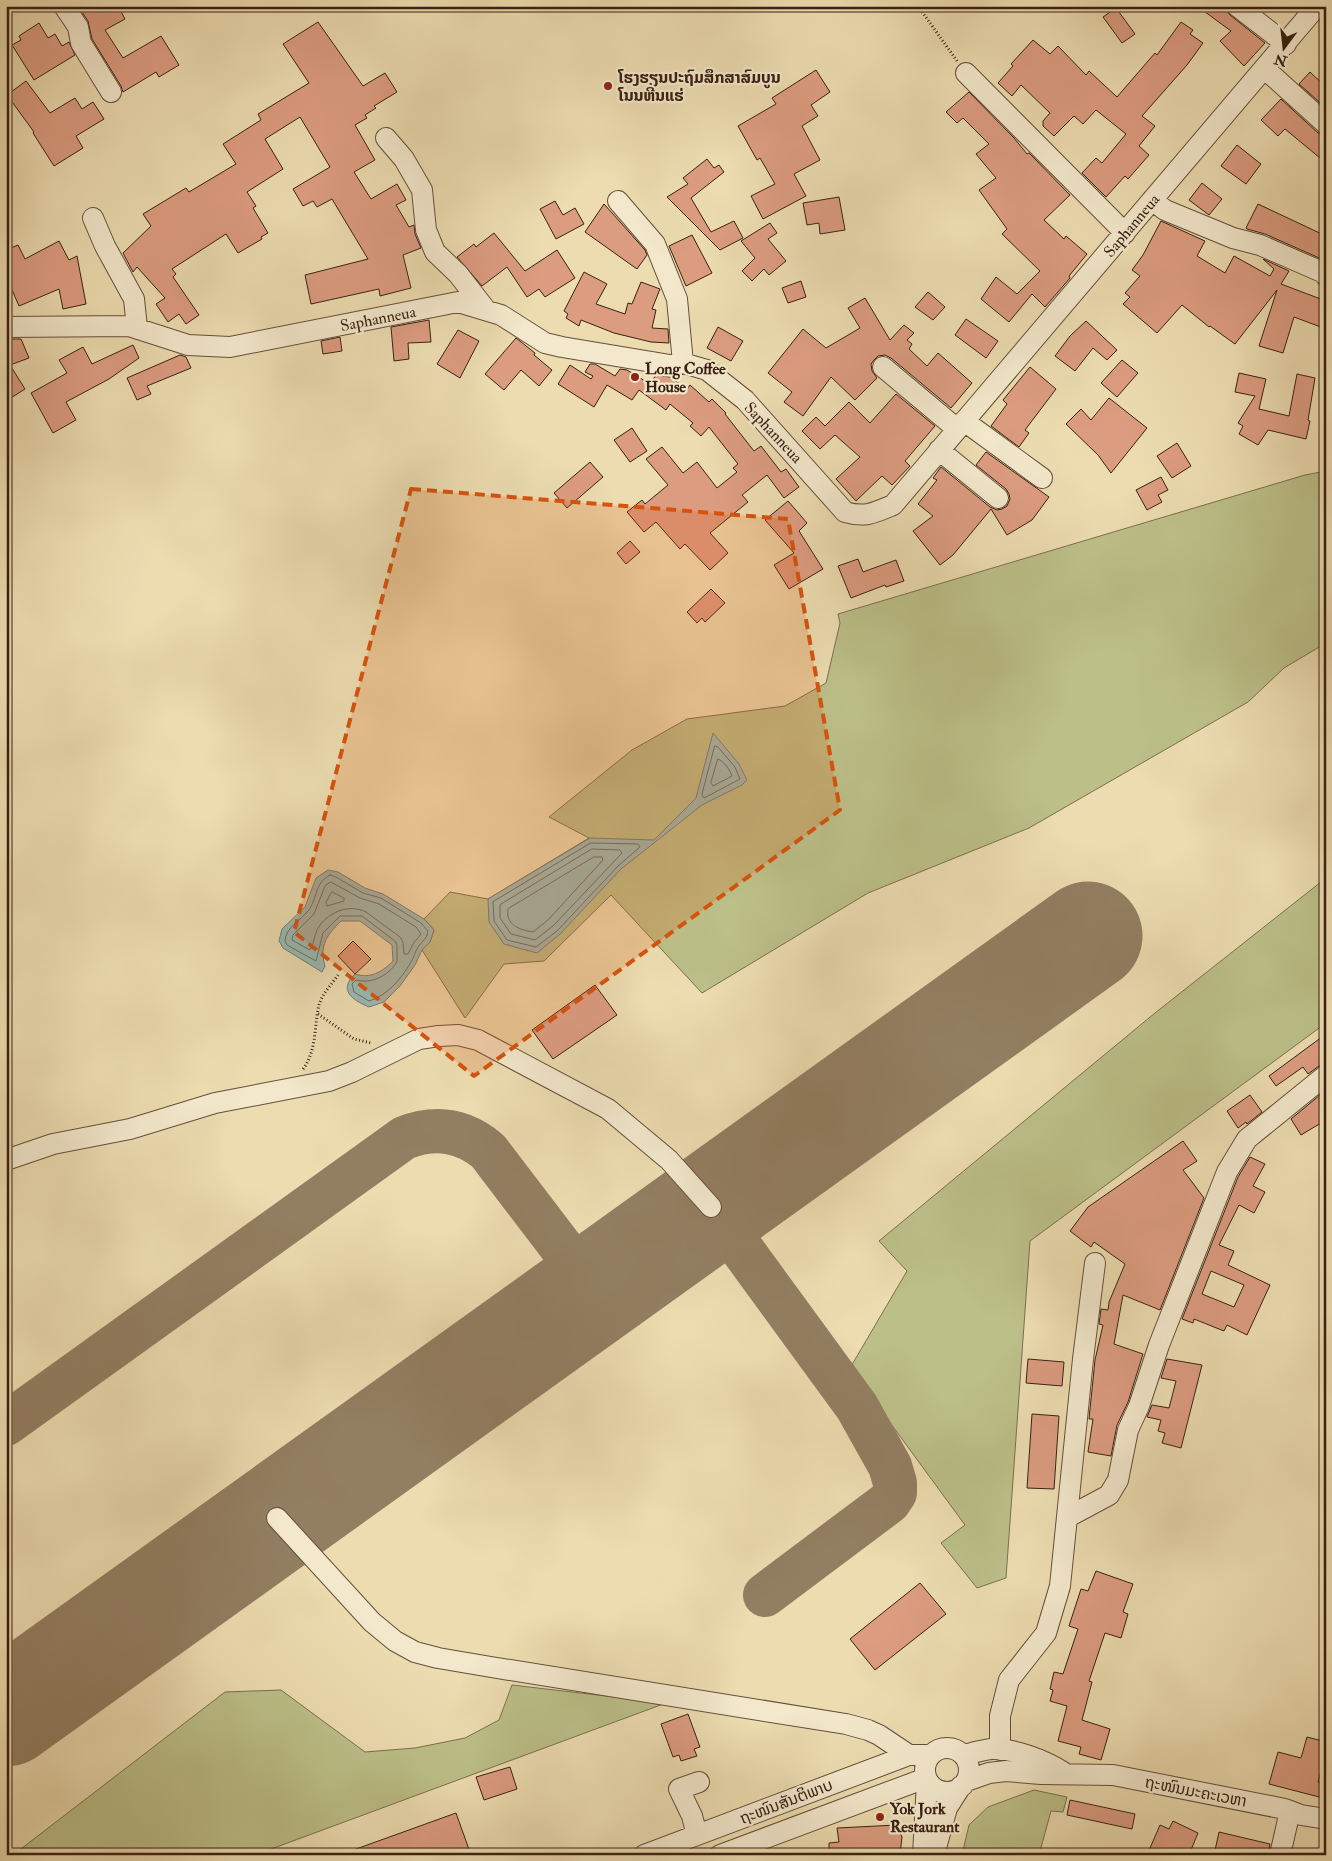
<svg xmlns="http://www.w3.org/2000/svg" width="1332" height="1861" font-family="'IM FELL Double Pica','Noto Sans Lao',serif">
	<rect width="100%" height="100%" fill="#ecdcb0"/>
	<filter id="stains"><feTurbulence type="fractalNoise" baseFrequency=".004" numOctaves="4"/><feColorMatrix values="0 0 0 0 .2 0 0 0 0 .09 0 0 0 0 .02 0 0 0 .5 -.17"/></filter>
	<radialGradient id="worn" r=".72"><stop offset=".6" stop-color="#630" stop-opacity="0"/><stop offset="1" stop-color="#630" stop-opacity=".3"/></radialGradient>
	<!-- green -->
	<path fill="#bcbf88" stroke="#7a704d" d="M1326 471V643L1284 668 1248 702 1029 828 868 893 702 993 611 895 544 961 504 964 465 1018 422 950 430 942 434 930 424 919 450 892 488 899 589 838 549 817 632 750 687 719 785 706 826 683 840 623 838 614 1305 475Z
		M1326 878V1023L1030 1241 1006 1578 977 1588 941 1543 965 1525 850 1368 907 1271 879 1241 1155 1013Z
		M512 1685 666 1703 255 1855H13L225 1692 281 1690 365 1752 415 1748 465 1738 499 1720Z
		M1034 1790 1067 1797 1063 1812 1051 1811 1039 1855H962L969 1825 988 1807Z"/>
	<!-- water -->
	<path fill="#9abab2" stroke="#737c72" d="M713 733 739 764 747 780 742 785 702 805 621 869 560 934 537 953 504 944 489 922 488 899 590 838 654 840 696 798Z
		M328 870 338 872 365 888 383 894 424 919 434 930 430 942 422 950 415 965 400 986 384 1002 369 1007C352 1000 338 990 355 974 370 979 382 972 393 961L392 945 360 921H341C327 935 319 945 325 966L322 972 283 948 279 941 282 929 305 907 316 878Z"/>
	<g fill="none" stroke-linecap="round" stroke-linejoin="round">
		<!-- shore -->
		<path stroke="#696d62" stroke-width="1" d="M715 746 718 747 735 767 740 779 704 798 702 795Z
			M718 759C724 761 730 770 732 776L713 786 711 783Z
			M591 843 638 844 640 847 618 866 557 931 536 947 507 940 494 921 493 902Z
			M592 849 620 850 622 853 553 926 535 940 511 934 500 918V905Z
			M594 857H602L603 860 548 920 533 932C520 930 505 925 508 909Z
			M330 875 336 877 363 893 381 898 421 923 428 931C427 939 422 941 418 947 415 952 414 957 411 962 402 978 387 996 369 1001L354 992 352 984 356 980C372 984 388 976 397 962V945L395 941 362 916H340L323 933 316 961 287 945 285 941C286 927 300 921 308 911 318 898 314 883 330 875Z
			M331 882 360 898 379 904 416 927 421 934 413 944 408 954H404L403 942 400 937 366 912C348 903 326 913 317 930 314 936 314 944 310 950L292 940 293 935 314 914 325 886Z
			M332 892 344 898V901L327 906 326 903Z"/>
		<!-- taxiway -->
		<path stroke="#927e61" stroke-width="44" d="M711 1207 857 1407 890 1466 895 1483V1493L889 1502 765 1595
			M6 1424 404 1138C435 1126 463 1130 488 1151L594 1290"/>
		<!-- runway -->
		<path stroke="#927e61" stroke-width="109" d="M6 1712 1088 936"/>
	</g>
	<!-- building -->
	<path fill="#dc9c80" stroke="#382012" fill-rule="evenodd" d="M78 6H118L125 19 105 30 123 58 161 36 179 65 159 77 156 72 123 92 121 86 92 39 88 21Z
		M1197 6H1223L1230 15 1265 43 1244 66 1220 41 1231 31Z
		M1116 8 1135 34 1122 43 1103 17Z
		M318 22 363 86 385 73 397 92 374 106 376 108 365 115 367 118 355 125 375 160 354 172 371 199 397 184 406 200 396 205 409 227 414 225 415 234 421 248 403 255 411 288 380 296 379 289 311 304 305 275 368 259 332 199 317 207 313 201 303 206 293 189 330 167 300 117 265 139 283 169 247 192 256 206 253 208 268 233 261 237 262 239 238 253 226 234 172 269 176 274 173 277 199 315 186 324 179 314 168 322 156 304 165 298 137 267 133 272 123 253 151 226 143 214 186 188 189 192 236 164 223 144 261 120 258 114 309 83 283 44Z
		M1181 22 1193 30 1190 34 1203 43 1187 65 1142 116 1155 126 1139 146 1149 155 1128 179 1125 176 1106 197 1082 173 1096 158 1102 163 1126 134 1096 110 1083 124 1074 116 1054 136 1043 126V121L1050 113 1021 85 1012 96 998 83 1013 66 1011 64 1033 40 1050 54 1058 46 1086 75 1089 71 1117 97 1155 53 1157 55Z
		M39 23 48 38 55 34 62 46 69 42 75 55 34 80 12 45 21 40 19 36Z
		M816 70 830 92 811 105 818 116 802 126 820 160 794 174 806 196 763 219 751 196 775 184 760 158 757 160 738 126 776 104 772 98Z
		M1310 72 1326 87V108L1299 84Z
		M26 81 50 113 75 98 82 109 93 102 104 119 76 136 83 148 54 166 33 133 34 132 7 95Z
		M969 92 1014 138 1027 154 1029 153 1070 195 1044 220 1064 239 1066 236 1087 254 1069 276 1070 278 1045 307 1032 294 1009 322 981 299 996 277 1017 294 1040 271 1002 234 1007 229 979 190 996 178 976 154 989 144 963 118 957 123 946 112Z
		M1281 99 1318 133 1326 136V163L1285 129 1278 136 1261 120Z
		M1237 145 1261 164 1246 184 1221 166Z
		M707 159 714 168 719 165 724 172 691 198 711 232 734 221 743 238 720 250 667 197 688 184 683 178Z
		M1202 183 1222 199 1209 215 1189 200Z
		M839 197 845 230 820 234 819 223 807 225 803 203Z
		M555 201 563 215 575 208 584 224 556 239 540 209Z
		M604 204 645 250 647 255 637 269 585 232Z
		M1258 204 1326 236V261L1265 234 1247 229 1246 228Z
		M1161 221 1205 241 1197 256 1225 273 1234 256 1270 276 1274 269 1263 259 1289 271 1281 284 1326 301V329L1294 317 1283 353 1259 346 1277 290 1235 344 1210 326 1209 327 1182 305 1157 333 1123 304 1130 297 1125 293 1140 276 1132 270 1143 255Z
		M770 223 777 233 768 239 786 261 769 275 764 269 752 281 742 271 755 258 741 241Z
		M494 233 525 271 557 250 575 278 545 297 539 289 527 297 507 267 482 286 457 257 474 244 476 247Z
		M692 235 712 273 686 286 669 246Z
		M59 241 69 260 77 256 86 304 63 309 59 289 19 306 6 276V250L18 245 25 259Z
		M584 272 607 284 596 304 625 314 628 303 632 304 641 282 660 289 652 309 656 310 652 328 668 329 669 343 651 342 614 333 581 320 579 326 566 318 568 314 564 311Z
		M801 281 806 297 788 303 782 288Z
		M928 292 945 307 933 320 915 307Z
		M865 298 890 340 904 325 914 333 907 340 912 344 909 349 927 366 938 353 972 383 951 408 891 358 885 355 878 356 874 360 871 364 872 371 877 378 855 400 831 377 803 416 784 402 792 392 768 373 803 329 826 348 860 328 848 308Z
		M966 319 998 341 986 358 955 335Z
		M429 320 431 342 408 343 409 359 394 361 391 327Z
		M1086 321 1117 350 1107 360 1093 348 1075 371 1055 356 1070 336Z
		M718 327 743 341 731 361 707 348Z
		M458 330 479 341 460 378 437 364Z
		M340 337 342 351 323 354 321 341Z
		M516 338 535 353 534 355 552 370 539 386 521 370 504 390 485 374Z
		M6 339H21L29 358 10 365 25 389 6 401Z
		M133 345 139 358 109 379 66 402 76 420 53 433 31 393 67 373 59 360 83 347 92 364Z
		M180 355 186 357 191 368 147 386 151 394 137 400 127 378Z
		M1122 360 1138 373 1117 397 1101 383Z
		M590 364H595L615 376 620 369 627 370 650 384 656 375 670 377 687 389 690 385 709 402 712 399 726 413 725 414 754 451 761 446 781 472 786 469 799 487 784 498 767 475 742 495 748 502 710 533 728 553 710 570 685 544 680 549 656 522 644 532 627 512 642 500 645 504 668 485 646 459 662 447 683 473 697 462 717 488 737 472 733 468 738 464 709 427 701 436 690 426 693 423 670 404 666 410 639 390 632 400 607 385 594 407 558 384 570 365 591 379 593 376 585 372Z
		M1030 367 1056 389 1025 430 1029 433 1019 447 991 426 1007 404 1003 400Z
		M1239 373 1266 379 1259 409 1289 416 1297 374 1315 378 1308 420 1310 421 1306 439 1268 430 1258 445 1239 434 1243 426 1238 423 1255 396 1235 392Z
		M896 394 935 426 905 461 910 466 892 485 882 476 856 501 836 479 860 457 835 435 820 449 802 431 816 417 825 426 849 402 870 423Z
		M1109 398 1147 428 1111 473 1098 455 1066 424 1081 409 1091 420Z
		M632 428 647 451 630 462 614 440Z
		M1177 443 1191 466 1172 478 1157 456Z
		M986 452 1049 497 1032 520 1007 535 991 509 953 555 940 565 913 531 933 516 918 504 937 480 933 478 941 467 990 507 997 510 1002 509 1007 506 1010 499 1009 494 1006 489 976 465Z
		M590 462 603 477 567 508 554 493Z
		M1161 477 1168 490 1158 495 1162 502 1147 510 1136 490Z
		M788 501 807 523 799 531 823 569 789 589 774 565 794 553 765 520Z
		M630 541 640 552 626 564 617 553Z
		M858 559 863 572 896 560 904 581 886 587 885 585 851 598 838 566Z
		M711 589 725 603 705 622 702 618 697 623 687 612Z
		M353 941 371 959 355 974 338 956Z
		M595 985 617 1015 553 1059 532 1030Z
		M1326 1034V1063L1319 1066 1308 1074 1303 1067 1276 1086 1269 1076Z
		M1326 1090V1120L1301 1135 1291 1119Z
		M1250 1095 1262 1112 1247 1124 1246 1122 1238 1128 1227 1111Z
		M1183 1141 1197 1161 1183 1170 1204 1198 1160 1310 1123 1295 1114 1344 1143 1354 1128 1402 1117 1425 1111 1456 1088 1452 1093 1419H1089L1095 1360 1103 1325 1099 1324 1101 1309 1108 1310 1109 1302 1125 1264 1094 1242 1091 1247 1070 1231 1088 1207Z
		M1250 1157 1265 1164 1253 1186 1265 1192 1254 1213 1239 1205 1219 1245 1234 1251 1228 1265 1270 1285 1247 1335 1227 1325 1224 1331 1194 1319 1193 1323 1182 1319 1238 1177ZM1211 1271 1244 1285 1234 1307 1202 1294Z
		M1028 1359 1064 1362 1062 1386 1026 1383Z
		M1167 1359 1202 1365 1181 1448 1162 1443 1165 1433 1158 1431 1161 1420 1147 1417 1152 1405 1169 1408 1176 1381 1161 1378Z
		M1032 1414 1059 1416 1054 1489 1027 1488Z
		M1096 1571 1133 1584 1123 1612 1128 1614 1121 1638 1105 1633 1089 1681 1092 1682 1082 1720 1110 1729 1101 1760 1079 1754 1081 1747 1058 1741 1067 1706 1050 1701 1053 1690 1050 1689 1054 1672 1063 1674 1078 1629 1069 1626 1081 1589 1088 1591Z
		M920 1583 946 1614 875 1670 850 1639Z
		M688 1714 700 1747 694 1749 697 1756 681 1761 679 1755 673 1757 661 1724Z
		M1307 1737 1326 1742V1752L1318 1782 1326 1784 1323 1798 1269 1784 1278 1752 1301 1758Z
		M510 1767 517 1789 484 1800 476 1777Z
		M1070 1800 1135 1814 1132 1829 1067 1815Z
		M456 1813 471 1855H346L345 1853Z
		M1173 1821 1198 1833 1189 1855H1147L1160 1825 1169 1829Z
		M897 1825 902 1837 900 1855H829V1843L839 1842 837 1828Z
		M1219 1832 1270 1844 1268 1855H1214Z"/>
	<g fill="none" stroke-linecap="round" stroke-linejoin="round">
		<defs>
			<path id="minor" d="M64 6 78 27 81 43 111 92
				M1237 6 1286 44
				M1265 69 1326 124
				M966 73 1125 233
				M386 138 404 159 422 190 426 230 435 252 458 274 486 310
				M1152 200 1165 210 1233 238 1260 245 1322 272 1326 276
				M618 201 655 244 677 299 683 363
				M93 218 105 246 134 299 137 328
				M6 327 129 326 188 345 230 347 458 302 501 315 545 343 562 347 670 365 683 363 707 370 745 400 845 512C865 518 874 513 893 505L1317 6
				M883 367 957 429
				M964 421 1042 478
				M939 450 998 498
				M6 1160 53 1144 130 1129 215 1103 329 1081 352 1072 419 1039 439 1036 458 1035 478 1040 608 1109 669 1160 711 1207
				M1068 1517 1109 1495 1118 1480 1128 1430 1139 1406 1159 1345 1227 1172 1247 1139 1326 1075
				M277 1518 372 1622 395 1641 415 1652 438 1658 491 1667 846 1724 868 1730 879 1735 909 1755
				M925 1770a22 22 0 1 1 44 0a22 22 0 1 1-44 0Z
				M1000 1750V1716L1009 1680 1046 1633 1060 1586 1083 1359 1095 1263
				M964 1755C972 1753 982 1750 991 1749 1013 1748 1045 1760 1063 1772
				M966 1781 989 1773 1006 1771 1041 1774 1113 1775 1285 1809 1301 1815 1326 1819
				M697 1835 692 1816 679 1789 699 1782
				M644 1855 909 1755H930
				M720 1855 926 1778
				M923 1855 927 1782
				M934 1855 947 1808 961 1786
				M1280 1855 1290 1811"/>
		</defs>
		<!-- minor casing -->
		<use href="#minor" stroke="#654f3a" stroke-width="22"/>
		<!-- path -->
		<path stroke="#382012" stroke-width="3" stroke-dasharray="1 2.5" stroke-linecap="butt" d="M918 6 957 61
			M318 1014 354 1039 371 1043
			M303 1069C317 1051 314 1025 319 1005 322 994 332 984 338 975"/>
		<!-- minor -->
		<use href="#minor" stroke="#f3e8cc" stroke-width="20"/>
	</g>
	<!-- marked area -->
	<path fill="#d6530d" fill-opacity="0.2" stroke="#d6530d" stroke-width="4" stroke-dasharray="10 6" stroke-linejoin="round" d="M411 489 788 519 840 810 474 1076 294 932Z"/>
	<!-- markers -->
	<g fill="#8f2418" stroke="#f3e8cc" stroke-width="2">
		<circle cx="608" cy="86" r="5"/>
		<circle cx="635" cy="377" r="5"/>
		<circle cx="880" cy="1817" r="5"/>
	</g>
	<g text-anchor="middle" stroke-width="4.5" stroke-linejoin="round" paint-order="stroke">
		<!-- poi labels -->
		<g font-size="16" font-weight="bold" fill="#382012" stroke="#f3e8cc" text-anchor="start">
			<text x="618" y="83">ໂຮງຮຽນປະຖົມສຶກສາສົມບູນ<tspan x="618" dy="18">ໂນນຫີນແຮ່</tspan></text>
			<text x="645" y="374">Long Coffee<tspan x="645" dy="18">House</tspan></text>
			<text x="890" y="1814">Yok Jork<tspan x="890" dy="18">Restaurant</tspan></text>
		</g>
		<!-- street labels -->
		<g font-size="16" fill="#382012" stroke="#f3e8cc">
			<text transform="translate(1131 225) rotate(-50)" y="6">Saphanneua</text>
			<text transform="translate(378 318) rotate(-11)" y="6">Saphanneua</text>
			<text transform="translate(774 432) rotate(47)" y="6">Saphanneua</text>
			<text transform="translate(1196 1791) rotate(11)" y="6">ຖະໜົນມະຄະເວຫາ</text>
			<text transform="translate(786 1801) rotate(-21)" y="6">ຖະໜົນສັນຕິພາບ</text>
		</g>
	</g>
	<!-- margin -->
	<rect width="1332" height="1861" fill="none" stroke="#ecdcb0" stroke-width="25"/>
	<rect x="8" y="8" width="1317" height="1846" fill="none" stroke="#382012" stroke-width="2.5"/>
	<rect x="12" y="12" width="1307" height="1836" fill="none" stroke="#382012"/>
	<!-- north arrow -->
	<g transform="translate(1284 48) rotate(195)" stroke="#f3e8cc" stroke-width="4" paint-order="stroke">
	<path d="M0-4L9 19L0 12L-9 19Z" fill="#382012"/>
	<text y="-8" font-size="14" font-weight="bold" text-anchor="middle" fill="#382012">N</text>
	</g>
	<rect width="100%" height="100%" filter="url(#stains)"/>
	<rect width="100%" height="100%" fill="url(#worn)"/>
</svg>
